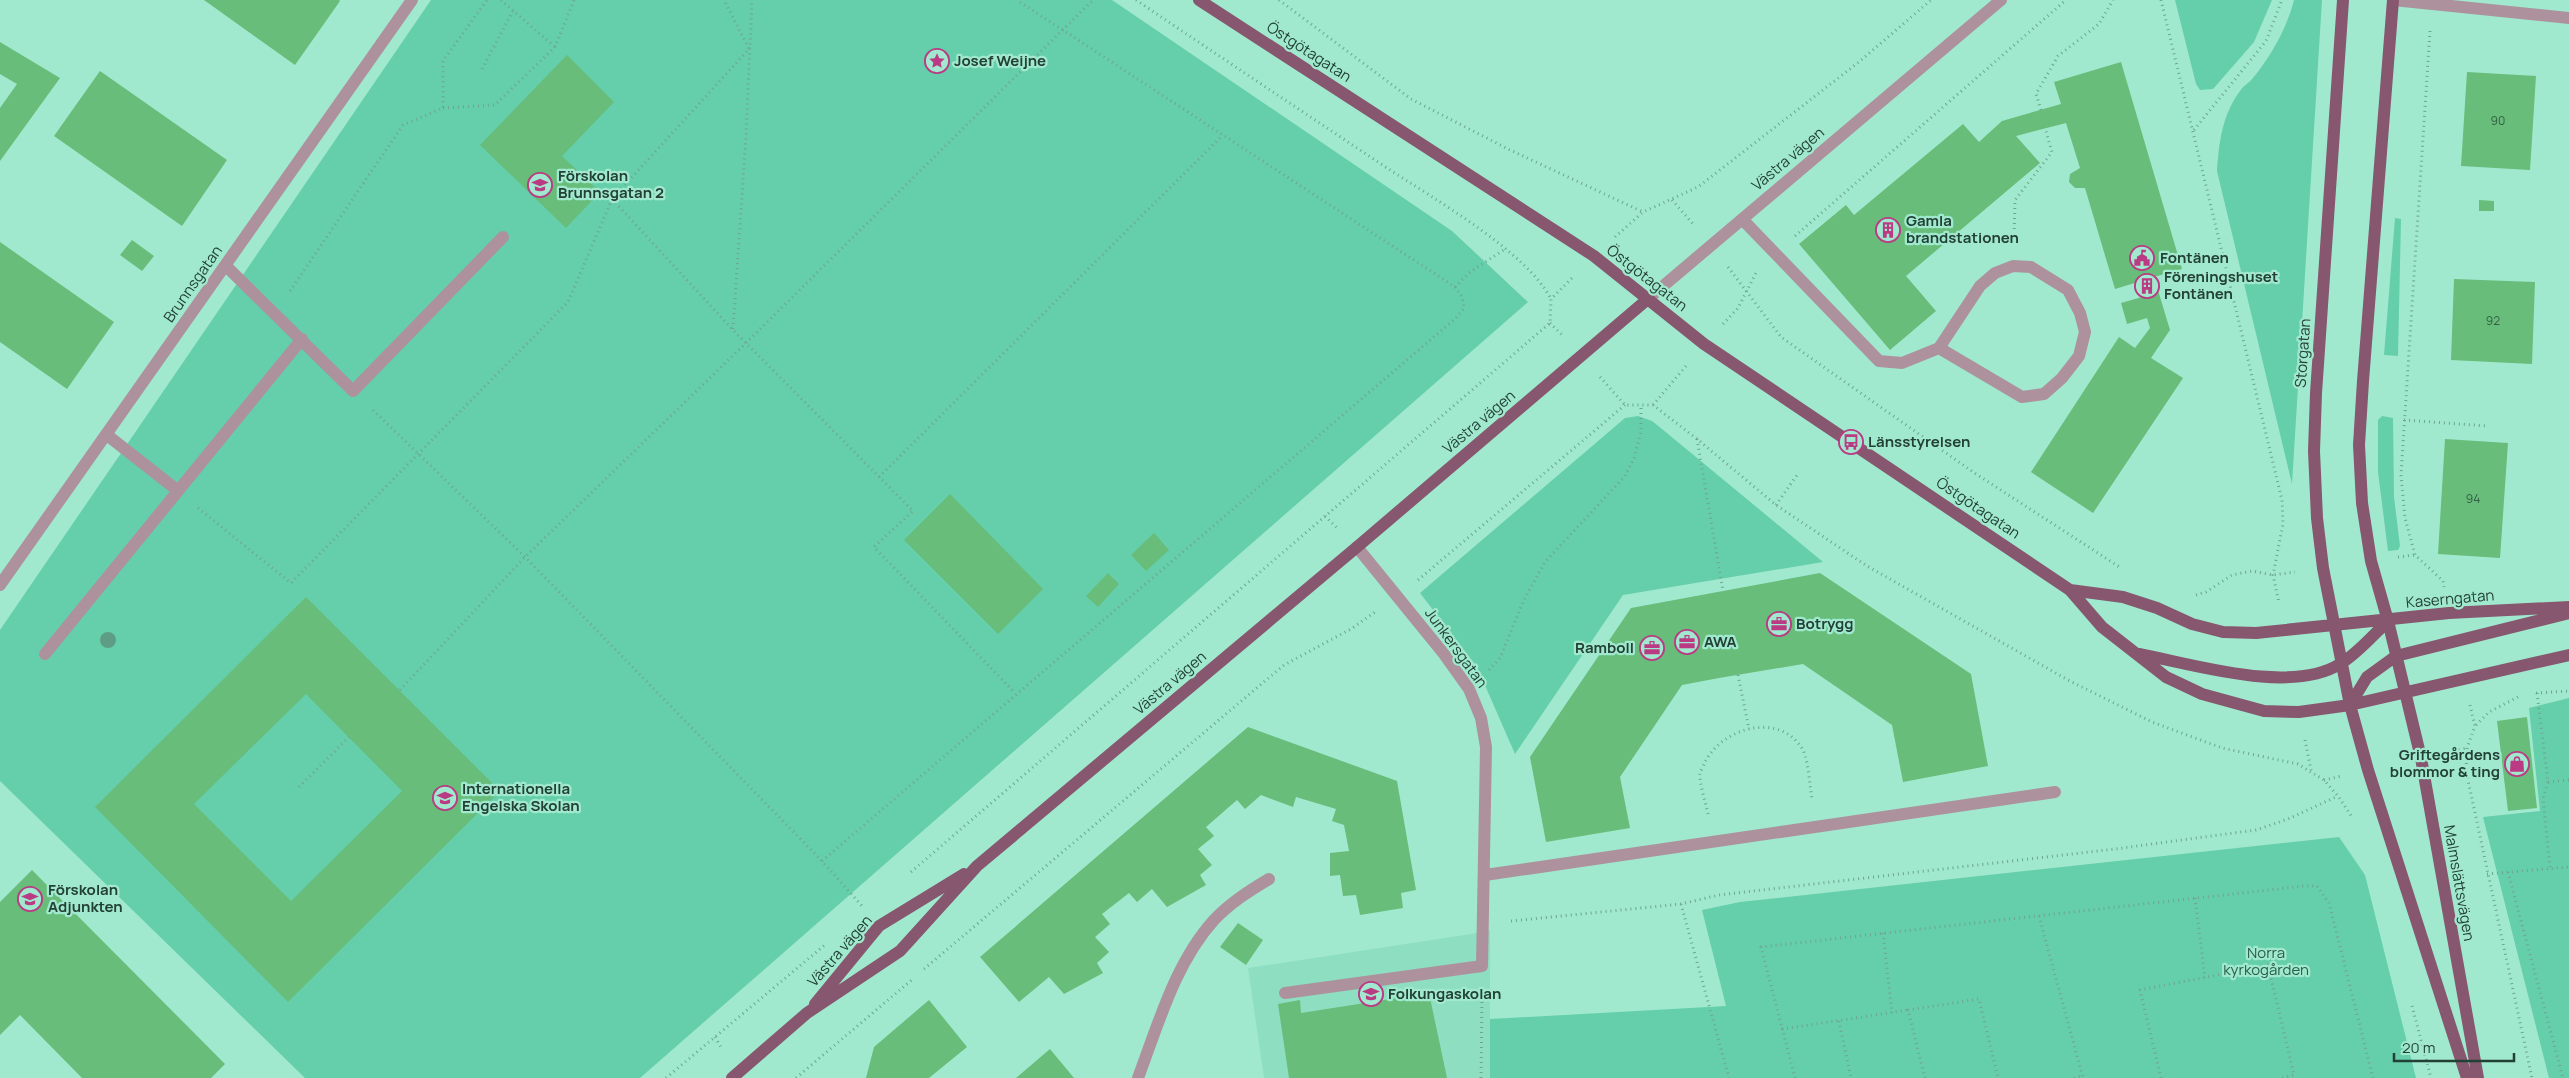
<svg xmlns="http://www.w3.org/2000/svg" width="2569" height="1078" font-family="Manrope,sans-serif">
	<rect width="100%" height="100%" fill="#a1e9ce"/>
	<!-- built -->
	<path fill="#8edfc1" d="M1490 931V1078H1264L1248 968Z"/>
	<!-- green -->
	<path fill="#65ceab" d="M431 0H1112L1452 231 1528 302 640 1078H305L0 781V630Z
		M2175 0H2272L2254 42 2213 89 2200 90 2196 84Z
		M2294 0H2322L2292 484 2217 171C2219 143 2222 115 2240 91 2243 86 2249 83 2253 78 2271 56 2287 28 2294 0Z
		M2395 218 2401 219 2398 356 2384 355Z
		M1638 416 1652 421 1662 429 1823 562 1623 595 1515 754 1477 667 1420 593 1625 418Z
		M2382 416 2393 418 2394 497 2400 546 2398 550 2388 551 2378 472V420Z
		M2569 698V1078H2549L2483 817 2540 811 2529 708Z
		M2339 837 2365 875 2416 1078H1490V1019L1726 1006 1702 910 1740 902Z"/>
	<!-- building -->
	<path fill="#67bd79" fill-rule="evenodd" d="M204 0H339L340 1 295 65Z
		M0 42 60 78 0 161V108L17 84 0 74Z
		M567 55 614 102 562 156 600 192 566 228 480 145Z
		M2121 62 2182 269 2154 277 2170 330 2151 358 2183 378 2093 513 2031 472 2119 337 2135 348 2150 328 2147 318 2127 324 2121 303 2142 297 2138 282 2115 289 2085 188H2075L2069 182 2070 174 2080 168 2066 123 2016 136 2040 163 1906 276 1936 311 1890 350 1799 244 1846 205 1854 215 1963 124 1979 142 2002 121 2061 104 2054 82Z
		M100 71 227 160 182 226 54 136Z
		M2467 72 2536 76 2530 170 2461 166Z
		M2479 200 2494 201V211H2479Z
		M132 240 154 256 142 271 120 255Z
		M0 242 114 322 67 389 0 342Z
		M2454 279 2535 282 2532 364 2451 360Z
		M2445 439 2508 443 2500 558 2438 554Z
		M950 494 1043 589 998 634 904 540Z
		M1154 533 1169 550 1146 571 1131 555Z
		M1108 573 1119 584 1098 607 1086 596Z
		M1820 573 1971 674 1988 766 1903 782 1892 725 1803 664 1719 678 1682 685 1620 777 1630 828 1546 842 1530 757 1631 608Z
		M306 597 500 791 288 1002 95 807ZM306 694 402 791 291 901 194 804Z
		M2527 717 2537 808 2508 811 2497 721Z
		M1248 727 1397 781 1416 890 1401 893 1403 908 1360 915 1356 895 1343 896 1340 875 1330 876V853L1349 851 1344 825 1332 821 1336 809 1296 797 1293 807 1261 795 1245 809 1237 800 1206 827 1214 836 1198 849 1212 865 1200 875 1206 885 1167 907 1152 889 1137 902 1129 893 1102 914 1110 924 1095 937 1109 952 1097 963 1103 973 1064 994 1049 977 1019 1002 980 957Z
		M32 870 225 1064 211 1078H82L20 1015 0 1035V902Z
		M1238 923 1263 940 1246 965 1220 947Z
		M1429 993 1447 1078H1289L1278 1004 1300 1000 1301 1013Z
		M929 1000 967 1047 929 1078H866L874 1047Z
		M1050 1049 1074 1078H1016Z"/>
	<g fill="none" stroke-linecap="round" stroke-linejoin="round">
		<!-- path -->
		<path stroke="#6ea590" stroke-width="3" stroke-dasharray="1 4" stroke-linecap="butt" d="M501 0 555 47
			M1136 0C1219 56 1303 112 1387 168 1434 199 1526 251 1551 299
			M1279 0 1411 99 1508 149 1643 212
			M2161 0 2282 500 2283 524 2273 575 2279 603
			M2430 31 2401 475 2405 518 2415 555 2443 581 2444 587
			M482 69 513 11
			M443 108 495 105 555 47 574 0
			M2041 110 2036 94 2058 56 2099 24 2113 0
			M2194 130 2266 41 2282 0
			M612 199 733 330 913 511 874 547 1015 693
			M1672 200 1694 225
			M1795 236 2066 0
			M1615 237 1643 212 1698 187 1859 62 1931 0
			M2014 239 2015 200 2052 152 2045 128
			M1728 267 1781 337 1973 472 2121 568
			M1455 287 1470 272 1505 249
			M290 291 403 125 443 108V61L487 0
			M1550 323 1562 335
			M1723 324 1738 308 1756 273
			M733 329 746 136 752 0
			M1600 377 1625 405H1653L1697 439 1776 505 1867 566 2068 680 2152 722 2222 748 2298 764 2324 780 2338 796 2352 817
			M1653 405 1686 366
			M373 410 525 557 822 861 862 906
			M2404 420 2487 426
			M1697 439 1723 591
			M879 477 1223 135
			M1776 505 1797 475
			M198 508 291 583 568 302 612 199 749 49 724 0
			M1325 516 1337 528
			M2398 557 2415 555
			M1418 580 1625 405
			M2196 595 2206 592 2232 575 2252 571 2273 575 2295 572
			M1489 670 1500 658 1523 602 1545 562 1625 476 1634 458 1641 432V405
			M1738 675 1749 729
			M400 690 525 557 746 343 1093 0
			M2536 693 2569 691
			M2537 693 2548 782 2543 798 2550 868
			M2470 705 2475 726 2467 748 2466 771 2532 1078
			M2476 725 2489 712 2518 697
			M2305 740 2311 770
			M2449 752 2467 748
			M2324 780 2342 776
			M2548 782 2569 780
			M299 787 349 737
			M1708 814C1706 804 1699 782 1700 773 1701 770 1704 765 1705 762 1723 727 1780 711 1803 750 1808 760 1810 787 1812 799
			M822 861 1456 318 1464 308 1462 297 1455 287 1017 0
			M911 872 1550 323 1551 299 1574 276
			M2508 872 2563 1078
			M2487 874 2569 867
			M2195 898 2205 978
			M1681 904 1729 1078
			M2039 916 2083 1078
			M1511 921 1681 904 1719 895 2115 849 2256 830 2288 819 2338 796
			M1883 933 1892 1013
			M924 969 1284 665 1351 629 1375 612
			M2412 1006 2431 1078
			M1839 1021 1851 1078
			M1782 1029 1908 1010
			M715 1037 722 1049
			M666 1078 826 944
			M796 1078 914 978
			M1481 1078 1482 994
			M1795 1078 1761 947 2304 886H2317L2329 903 2373 1078
			M1925 1078 1908 1010 1979 999 1998 1078
			M2074 1078 2082 1076
			M2161 1078 2140 990 2268 965 2294 1075 2282 1078"/>
		<!-- minor -->
		<path stroke="#ad929e" stroke-width="12" d="M2393 0 2569 18
			M1742 219 1879 361 1902 363 1939 348 1980 286 1995 273 2013 266 2031 267 2068 290 2080 313 2085 332 2079 356 2062 378 2044 394 2022 397 1939 348
			M226 266 353 391 503 237
			M1649 298 2001 0
			M107 435 177 490
			M0 585 412 0
			M45 654 302 339
			M1485 875 2055 792
			M1285 993 1482 966 1486 747 1481 718 1469 689 1444 654 1357 547
			M1138 1078C1158 1025 1175 963 1214 920 1230 903 1249 891 1269 879"/>
		<!-- major -->
		<path stroke="#86576e" stroke-width="12" d="M1199 0 1594 256 1704 344 2070 590 2102 627 2166 677 2202 694 2264 711 2299 712 2350 705 2569 655
			M2343 0 2316 393 2314 451 2317 518 2323 568 2350 705 2368 770 2467 1078
			M2393 0 2363 381 2359 445 2362 503 2371 561 2388 621 2421 758 2478 1078
			M2070 590 2123 597 2157 608 2192 624 2223 632 2256 633 2449 613 2569 607
			M2139 654C2193 664 2290 695 2340 664 2357 654 2373 635 2388 621
			M2350 705 2367 677 2396 656 2569 613
			M815 1004 879 926 964 874
			M732 1078 807 1013 900 951 977 866 1357 547 1649 298"/>
	</g>
	<!-- trees -->
	<circle fill="#5f9c86" cx="108" cy="640" r="8"/>
	<!-- icons -->
	<defs>
		<symbol id="sight-ring" viewBox="-11 -11 22 22"><circle r="9.5" fill="#a1e9ce" stroke="#bb3a84" stroke-width="1.5"/><path d="M0-6L1.8-2.2L6-1.7L2.9 1.2L3.7 5.4L0 3.3L-3.7 5.4L-2.9 1.2L-6-1.7L-1.8-2.2Z" fill="#bb3a84"/></symbol>
		<symbol id="school-ring" viewBox="-11 -11 22 22"><circle r="9.5" fill="#a1e9ce" stroke="#bb3a84" stroke-width="1.5"/><path d="M0-5L7-2L0 1L-7-2ZM-4 1L0 2.5L4 1V4Q0 6-4 4Z" fill="#bb3a84"/></symbol>
		<symbol id="building-ring" viewBox="-11 -11 22 22"><circle r="9.5" fill="#a1e9ce" stroke="#bb3a84" stroke-width="1.5"/><path d="M-4-6H4V6H1V3H-1V6H-4ZM-2.5-4.3h1.7v1.8h-1.7ZM.8-4.3h1.7v1.8H.8ZM-2.5-1h1.7V.8h-1.7ZM.8-1h1.7V.8H.8Z" fill="#bb3a84"/></symbol>
		<symbol id="civic-ring" viewBox="-11 -11 22 22"><circle r="9.5" fill="#a1e9ce" stroke="#bb3a84" stroke-width="1.5"/><path d="M-.6-6.5H3V-4.5H.6V-3L4-1V1h2V6H-6V1h2V-1L-.6-3ZM-1.2 2.5V6h2.4V2.5Z" fill="#bb3a84"/></symbol>
		<symbol id="bus-ring" viewBox="-11 -11 22 22"><circle r="9.5" fill="#a1e9ce" stroke="#bb3a84" stroke-width="1.5"/><path d="M-5-6H5V4H4V6H2V4H-2V6H-4V4H-5ZM-3.5-4V0h7V-4ZM-3.5 1.2v1.5H-2V1.2ZM2 1.2v1.5H3.5V1.2Z" fill="#bb3a84"/></symbol>
		<symbol id="office-ring" viewBox="-11 -11 22 22"><circle r="9.5" fill="#a1e9ce" stroke="#bb3a84" stroke-width="1.5"/><path d="M-6-3h4V-5.5h4V-3h4V5H-6ZM-1-4.5V-3h2v-1.5ZM-6 0V1H6V0Z" fill="#bb3a84"/></symbol>
		<symbol id="shop-ring" viewBox="-11 -11 22 22"><circle r="9.5" fill="#a1e9ce" stroke="#bb3a84" stroke-width="1.5"/><path d="M-5-2.5h2.3a2.7 3.5 0 0 1 5.4 0H5L5.5 6h-11ZM-1.5-2.5h3a1.5 2.3 0 0 0-3 0Z" fill="#bb3a84"/></symbol>
	</defs>
	<g fill-rule="evenodd">
		<use href="#sight-ring" x="923" y="47" width="28" height="28"/>
		<use href="#school-ring" x="526" y="171" width="28" height="28"/>
		<use href="#building-ring" x="1874" y="216" width="28" height="28"/>
		<use href="#civic-ring" x="2128" y="244" width="28" height="28"/>
		<use href="#building-ring" x="2133" y="272" width="28" height="28"/>
		<use href="#bus-ring" x="1837" y="428" width="28" height="28"/>
		<use href="#office-ring" x="1765" y="610" width="28" height="28"/>
		<use href="#office-ring" x="1673" y="628" width="28" height="28"/>
		<use href="#office-ring" x="1638" y="634" width="28" height="28"/>
		<use href="#shop-ring" x="2503" y="750" width="28" height="28"/>
		<use href="#school-ring" x="431" y="784" width="28" height="28"/>
		<use href="#school-ring" x="16" y="885" width="28" height="28"/>
		<use href="#school-ring" x="1357" y="980" width="28" height="28"/>
	</g>
	<g text-anchor="middle" stroke-width="4.5" stroke-linejoin="round" paint-order="stroke">
		<!-- number labels -->
		<g font-size="12" fill="#335f47">
			<text x="2498" y="125">90</text>
			<text x="2493" y="325">92</text>
			<text x="2473" y="503">94</text>
		</g>
		<!-- street labels -->
		<g font-size="15" fill="#224036" stroke="#a1e9ce">
			<text transform="translate(1309 52) rotate(33)" y="5">Östgötagatan</text>
			<text transform="translate(1788 159) rotate(-40)" y="5">Västra vägen</text>
			<text transform="translate(1647 278) rotate(38)" y="5">Östgötagatan</text>
			<text transform="translate(193 284) rotate(-55)" y="5">Brunnsgatan</text>
			<text transform="translate(2303 353) rotate(-86)" y="5">Storgatan</text>
			<text transform="translate(1479 422) rotate(-40)" y="5">Västra vägen</text>
			<text transform="translate(1978 508) rotate(34)" y="5">Östgötagatan</text>
			<text transform="translate(2450 599) rotate(-5)" y="5">Kaserngatan</text>
			<text transform="translate(1456 648) rotate(54)" y="5">Junkersgatan</text>
			<text transform="translate(1170 683) rotate(-40)" y="5">Västra vägen</text>
			<text transform="translate(2459 883) rotate(80)" y="5">Malmslättsvägen</text>
			<text transform="translate(840 951) rotate(-49)" y="5">Västra vägen</text>
		</g>
		<!-- poi labels -->
		<g font-size="15" font-weight="bold" fill="#224036" stroke="#a1e9ce" text-anchor="start">
			<text x="954" y="66">Josef Weijne</text>
			<text x="558" y="181">Förskolan<tspan x="558" dy="17">Brunnsgatan 2</tspan></text>
			<text x="1906" y="226">Gamla<tspan x="1906" dy="17">brandstationen</tspan></text>
			<text x="2160" y="263">Fontänen</text>
			<text x="2164" y="282">Föreningshuset<tspan x="2164" dy="17">Fontänen</tspan></text>
			<text x="1868" y="447">Länsstyrelsen</text>
			<text x="1796" y="629">Botrygg</text>
			<text x="1704" y="647">AWA</text>
			<text x="1634" y="653" text-anchor="end">Ramboll</text>
			<text x="2500" y="760" text-anchor="end">Griftegårdens<tspan x="2500" dy="17">blommor &amp; ting</tspan></text>
			<text x="462" y="794">Internationella<tspan x="462" dy="17">Engelska Skolan</tspan></text>
			<text x="48" y="895">Förskolan<tspan x="48" dy="17">Adjunkten</tspan></text>
			<text x="1388" y="999">Folkungaskolan</text>
		</g>
		<!-- park labels -->
		<g font-size="15" fill="#295d4c" stroke="#a1e9ce">
			<text x="2266" y="958">Norra<tspan x="2266" dy="17">kyrkogården</tspan></text>
		</g>
	</g>
	<!-- scale -->
	<path d="M2394 1053v8h120v-8" fill="none" stroke="#224036" stroke-width="2.5"/>
	<text x="2402" y="1053" font-size="15" fill="#224036" stroke="#a1e9ce" stroke-width="4" paint-order="stroke">20 m</text>
</svg>
